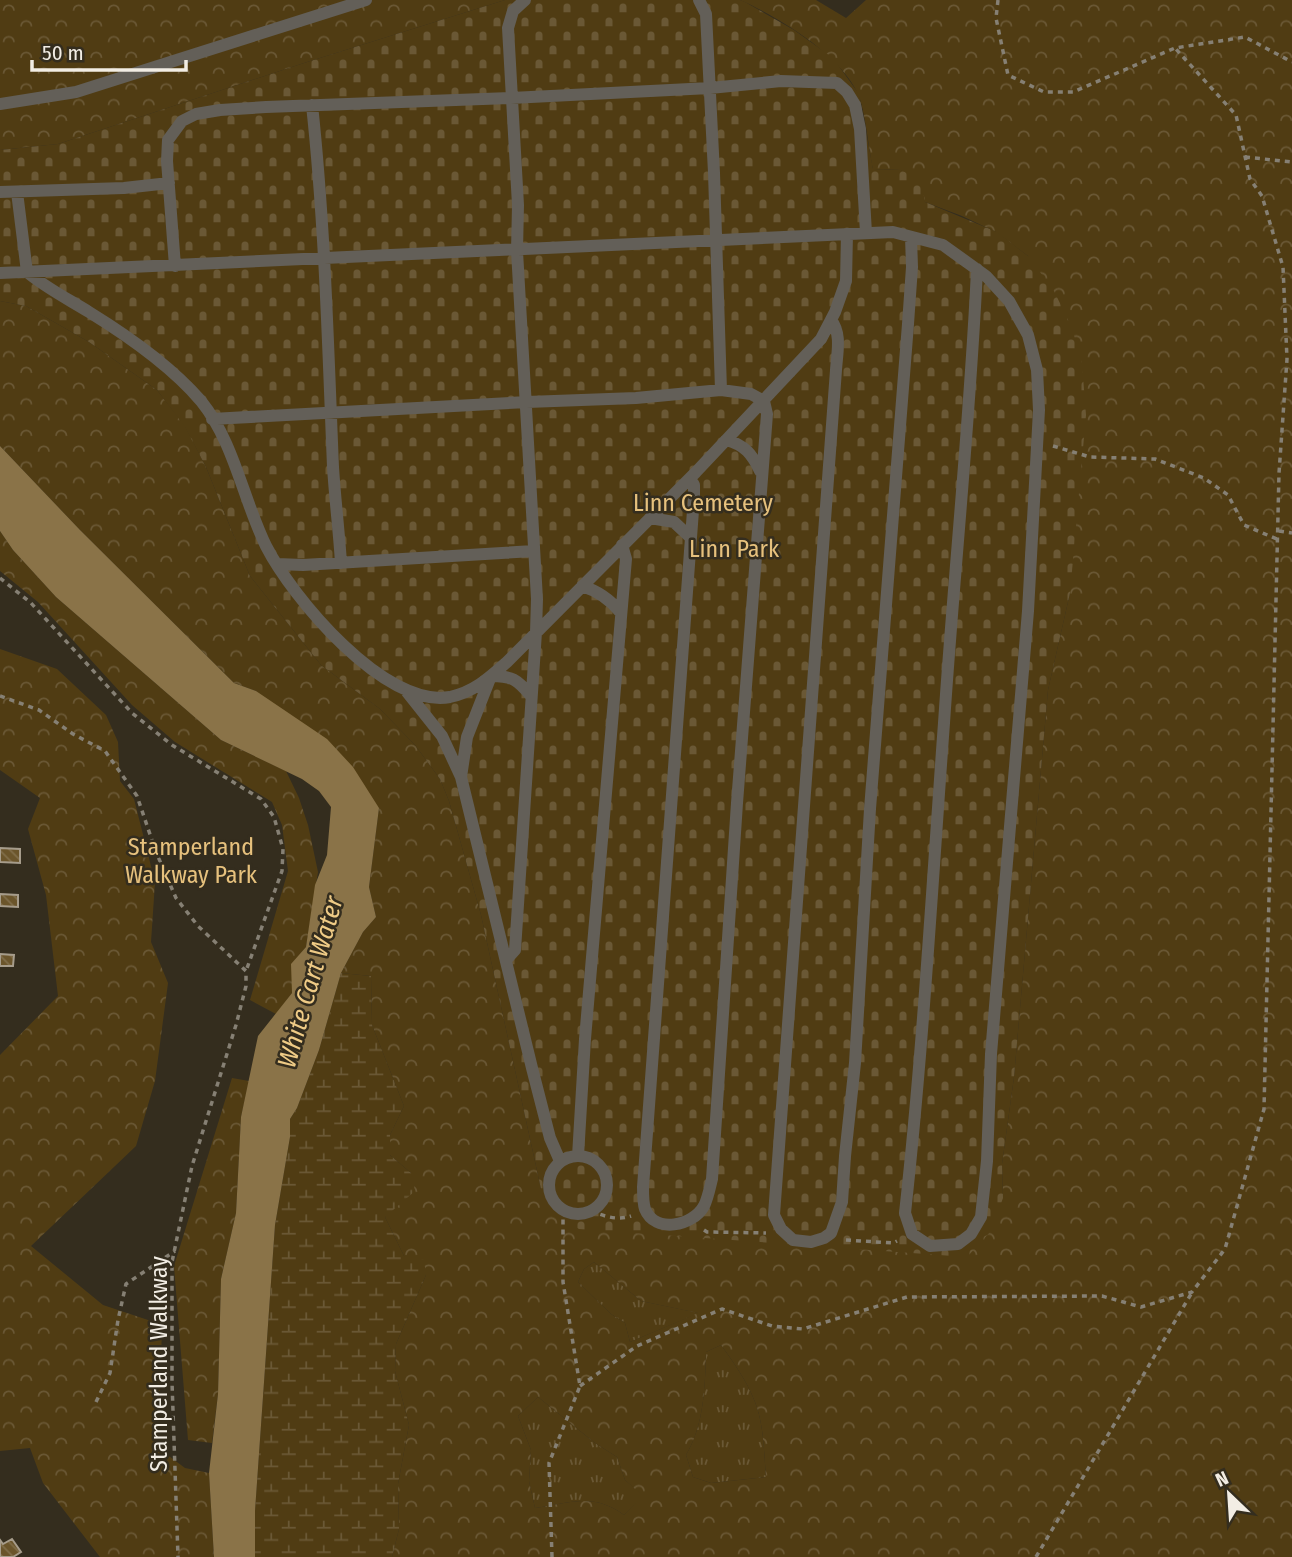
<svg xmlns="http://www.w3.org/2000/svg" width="1292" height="1557" font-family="'Fira Sans Condensed',sans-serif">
	<defs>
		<pattern id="grass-tufts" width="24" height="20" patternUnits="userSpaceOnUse" patternTransform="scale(1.75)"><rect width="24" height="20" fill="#503c13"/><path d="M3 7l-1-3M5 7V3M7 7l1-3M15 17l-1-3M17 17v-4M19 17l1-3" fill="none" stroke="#6a5835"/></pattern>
		<pattern id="forest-crowns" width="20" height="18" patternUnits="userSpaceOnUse" patternTransform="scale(1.75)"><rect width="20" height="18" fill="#503c13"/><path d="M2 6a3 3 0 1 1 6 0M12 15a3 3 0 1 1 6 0" fill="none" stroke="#6a5835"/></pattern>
		<pattern id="wetland-marsh" width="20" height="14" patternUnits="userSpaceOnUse" patternTransform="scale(1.75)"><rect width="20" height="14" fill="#503c13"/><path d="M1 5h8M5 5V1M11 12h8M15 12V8" fill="none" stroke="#6a5835"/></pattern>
		<pattern id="cemetery-stones" width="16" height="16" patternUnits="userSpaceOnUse" patternTransform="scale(1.75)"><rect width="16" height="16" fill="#503c13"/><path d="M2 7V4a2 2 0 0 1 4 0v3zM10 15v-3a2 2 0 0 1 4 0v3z" fill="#6a5835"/></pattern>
		<pattern id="building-back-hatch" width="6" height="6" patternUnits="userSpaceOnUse" patternTransform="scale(1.75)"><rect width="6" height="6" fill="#6b552b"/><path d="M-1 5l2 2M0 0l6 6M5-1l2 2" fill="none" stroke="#816e4a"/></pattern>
	</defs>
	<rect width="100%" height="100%" fill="#342d1e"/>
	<!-- grass -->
	<path fill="url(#grass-tufts)" d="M594 1262 641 1301 699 1313 630 1342 625 1323 611 1314 578 1282 584 1269Z
		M721 1345C734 1363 747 1381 755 1402 764 1425 764 1453 766 1477L711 1483 693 1477 686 1455C704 1425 705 1387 706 1352Z
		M538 1397 595 1443 617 1457 625 1480 644 1496 624 1515C593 1492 570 1503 535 1508L529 1481 531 1450 518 1416Z"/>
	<!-- forest -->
	<path fill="url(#forest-crowns)" fill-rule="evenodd" d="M0 0H505L304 63 58 144 0 150Z
		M740 0H816L846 18 866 0H1292V1557H392L399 1529 398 1484 409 1425 395 1371 396 1344 426 1275 404 1256 385 1217 411 1173 390 1155V1135L404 1106 372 1025 371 976 341 973 363 932 376 917 369 887 379 808 256 691 234 683 80 530 0 446V301L26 306 89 342 157 390 185 426 206 467 250 576 321 665 380 709 415 745 440 779 449 801 481 915 541 1189 1003 1198 1002 1164 1014 1077 1048 690 1070 593 1028 256 996 232 962 216 925 202 901 170 873 169C869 151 865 109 858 94 841 55 779 17 740 0ZM594 1262 641 1301 698 1313 630 1342 625 1323 611 1314 578 1282 584 1269ZM721 1345C734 1363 747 1381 755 1402 764 1425 764 1453 766 1477L711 1483 693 1477 686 1455C704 1425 705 1388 706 1352ZM538 1397 595 1443 617 1457 625 1480 643 1496 624 1515C593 1492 570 1503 535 1508L529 1481 531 1450 518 1416Z
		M0 531 13 550 56 597 221 740 286 771 299 798 308 825 318 872 306 947 292 964V993L276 1014 250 1000 288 871 282 825 272 802 175 742 132 705 38 602 0 571Z
		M0 649 57 669 106 715 118 742 120 781 134 799 155 882 151 942 168 983 155 1081 136 1146 31 1246 103 1305 151 1321 162 1328 158 1448 185 1468 209 1473 214 1557H100L43 1483 30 1448 0 1451V1055L58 996 46 895 28 829 40 798 0 770Z
		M232 1078 249 1081 241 1117 236 1213 221 1279 218 1394 212 1443 188 1440 174 1266Z"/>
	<!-- wetland -->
	<path fill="url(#wetland-marsh)" d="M341 973 371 976 372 1025 404 1106 390 1135V1155L411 1173 415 1191 385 1217 404 1256 424 1260 426 1275 396 1344 395 1371 409 1425 398 1484 399 1529 392 1557H255V1511L275 1225 290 1137V1119L297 1108 319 1050Z"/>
	<!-- cemetery -->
	<path fill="url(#cemetery-stones)" d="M505 0H740L745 2 794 30 833 58 859 94 873 169 901 170 921 180 925 202 997 232 1028 256 1054 291 1072 328 1082 364 1086 415 1070 593 1048 690 1014 1077 1002 1164 1003 1198 991 1231 967 1257 579 1229 556 1215 541 1189 481 915 449 801 440 779 415 745 380 709 321 665 250 576 206 467 185 427 157 390 89 342 26 306 0 301V150L58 144 304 63Z"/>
	<!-- water -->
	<path fill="#8a7348" d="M0 446 80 530 234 683 256 691 327 739 353 767 379 808 369 887 376 917 363 932 341 973 319 1050 297 1108 290 1119V1137L275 1225 255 1511V1557H214L209 1473 218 1394 221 1279 236 1213 241 1117 258 1036 292 993 291 964 306 947 315 885 327 855 331 807 319 791 302 779 221 740 56 597 13 550 0 531Z"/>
	<!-- building -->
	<path fill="url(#building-back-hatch)" stroke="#a69c8b" stroke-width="2" d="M0 848 20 849V863L0 862Z
		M0 894 18 895V907L0 906Z
		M0 954 14 955 13 966H0Z
		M12 1539 21 1552 13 1557H0V1540L3 1544Z"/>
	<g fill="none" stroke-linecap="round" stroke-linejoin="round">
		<!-- path -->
		<path stroke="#868074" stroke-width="3.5" stroke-dasharray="5 5" stroke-linecap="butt" d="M998 0 996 18 1008 75 1044 92H1073L1175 48 1245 37 1292 62
			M1245 157 1292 162
			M1053 446 1090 457 1155 459 1204 478 1228 495 1244 525 1279 540
			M1279 531 1292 533
			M0 578 31 603 132 713 172 745 261 799 274 817 283 849 282 871 246 971
			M0 696 39 710 73 734 105 751 137 796 156 852 176 898 198 926 246 971V986L236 1025 192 1166 172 1262V1382L178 1557
			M591 1211C604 1216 617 1221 631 1216
			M704 1230 707 1232 766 1233
			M846 1240 893 1243 897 1241
			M580 1386 637 1346 722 1309 772 1326 803 1329 907 1297 1102 1296 1141 1307 1192 1292 1225 1249 1264 1109 1279 473 1287 359 1283 267 1262 196 1250 179 1236 115 1175 48
			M96 1402 110 1373 118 1320 126 1284 175 1251
			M552 1557 549 1463 580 1386 563 1282V1210
			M1036 1557 1191 1294"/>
		<!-- service -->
		<path stroke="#635f58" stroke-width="12" d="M699 0 706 14 714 173 721 390
			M0 104 76 92 366 0
			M312 105C325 226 328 346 333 467 335 499 339 531 341 563
			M0 192 124 188 169 183
			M17 192 27 272C46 288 68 299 89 312 128 336 171 366 201 401 234 442 243 499 266 546 292 597 385 709 450 697 474 692 489 678 507 662L696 472 821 339 835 312 846 281 847 234
			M175 266 167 161 168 140 182 121 196 114 220 110 266 107 511 98 710 88 781 81 837 83 847 92 855 105 860 129 866 233
			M0 273 893 232 943 245 986 276 1009 301 1028 335 1037 370 1039 410 1028 611 991 1054 987 1161 981 1217 971 1234 958 1244 930 1246 912 1234 905 1213C923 1050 932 887 944 723 954 572 970 421 977 269
			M831 320C842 334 837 353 836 370L774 1215 781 1229 793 1240 811 1242 824 1238 831 1233 842 1202 845 1156 855 1063 870 809 908 324 912 267 911 237
			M212 419 527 402 636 398 721 390 751 394 764 401 767 414 737 803 712 1179C710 1187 708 1198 704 1206 693 1226 655 1234 645 1209 643 1203 643 1193 643 1187L694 497V485L690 478
			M726 440C745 445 752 454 760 471
			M650 518 674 522 690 537
			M277 564 303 565 534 551
			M582 586C598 591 610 599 621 613
			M407 692 442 736 461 777 532 1068 550 1138 560 1161
			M461 777 467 737 491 676C512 676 517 679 531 696
			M506 960 515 950 536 632 537 599 517 251 518 205 508 28 513 11 525 0
			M578 1156 585 1039 626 559 622 545
			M549 1185a29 29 0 1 1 58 0a29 29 0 1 1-58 0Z"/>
	</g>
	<g text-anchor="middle" stroke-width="5" stroke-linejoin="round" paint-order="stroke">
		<!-- park labels -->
		<g font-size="24" fill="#e6c17d" stroke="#342d1e">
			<text x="703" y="511">Linn Cemetery</text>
			<text x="734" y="557">Linn Park</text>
			<text x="191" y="855">Stamperland<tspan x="191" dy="28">Walkway Park</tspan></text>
		</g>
		<!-- street labels -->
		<g font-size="24" fill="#f2ede4" stroke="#342d1e">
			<text transform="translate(159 1364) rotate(-90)" y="8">Stamperland Walkway</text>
		</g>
		<!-- water labels -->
		<g font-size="26" font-style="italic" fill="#efcb86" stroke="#342d1e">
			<text transform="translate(310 982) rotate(-74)" y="9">White Cart Water</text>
		</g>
	</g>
	<!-- north arrow -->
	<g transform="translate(1229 1494) rotate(335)" stroke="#342d1e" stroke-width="5" paint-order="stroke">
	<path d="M0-5L12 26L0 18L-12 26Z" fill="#f2ede4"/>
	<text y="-10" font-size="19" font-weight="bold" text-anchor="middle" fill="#f2ede4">N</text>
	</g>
	<!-- scale -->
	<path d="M32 60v10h154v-10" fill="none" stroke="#f2ede4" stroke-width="3.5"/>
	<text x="42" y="60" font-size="21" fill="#f2ede4" stroke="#342d1e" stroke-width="5" paint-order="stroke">50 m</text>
</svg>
